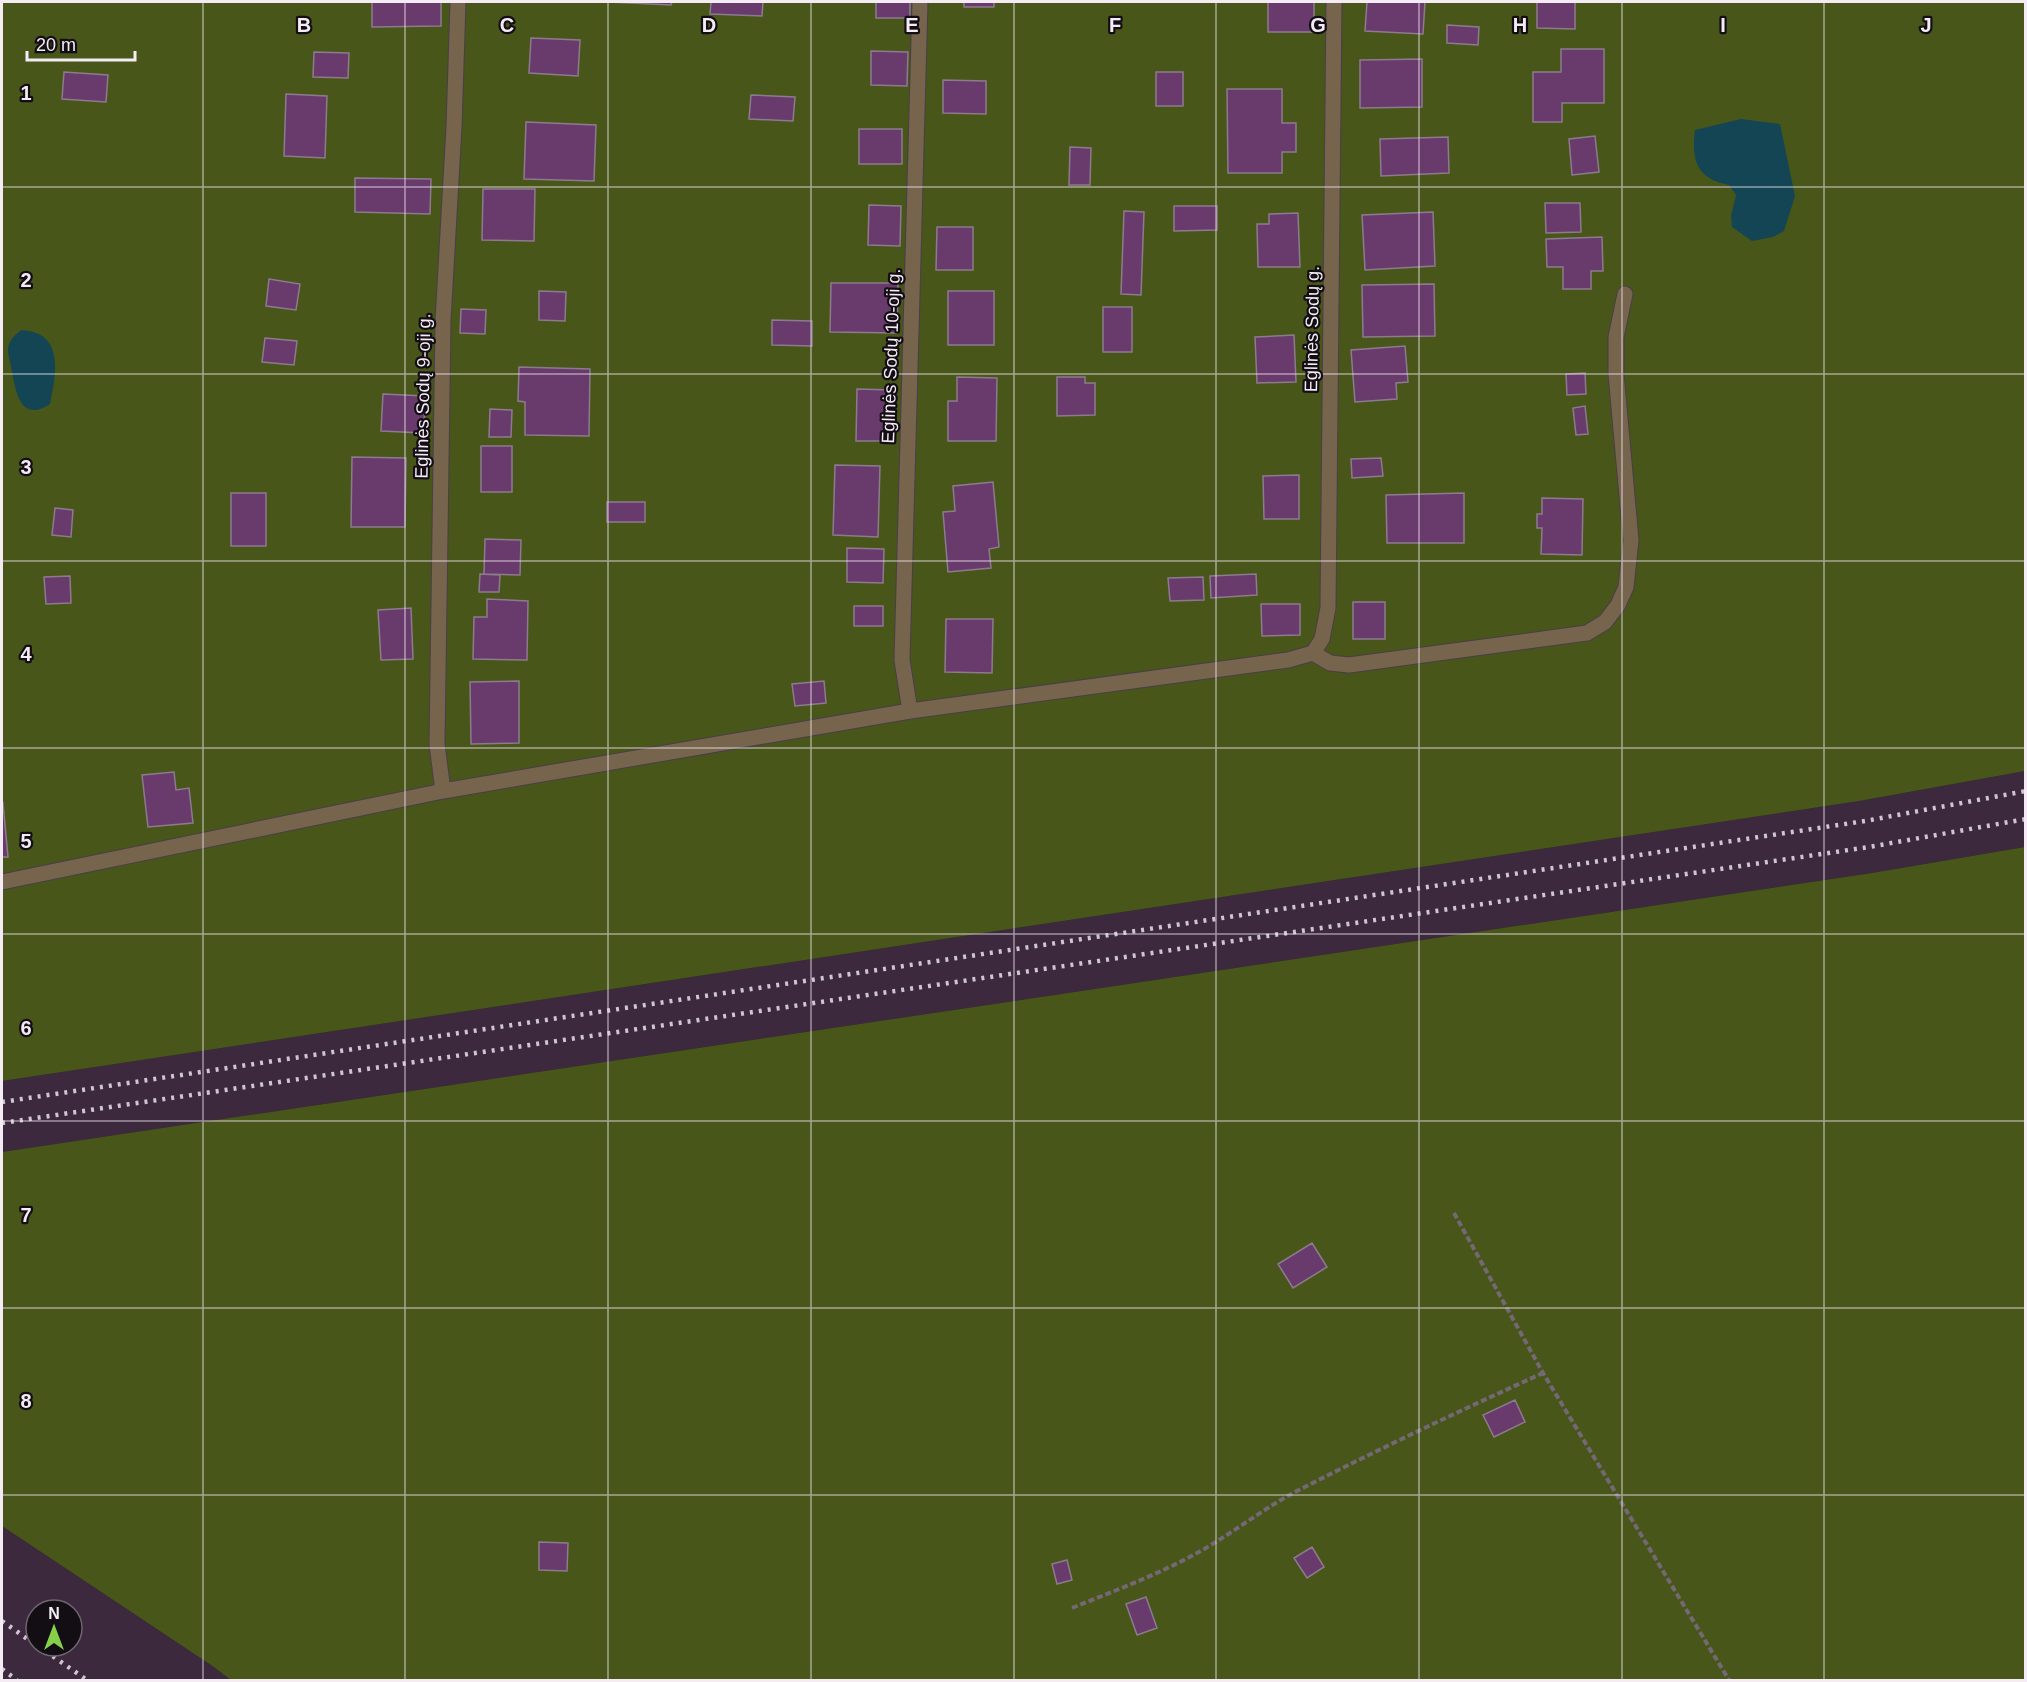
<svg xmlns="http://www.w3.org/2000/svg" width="2027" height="1682" font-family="Helvetica,sans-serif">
	<rect width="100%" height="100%" fill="#2f2130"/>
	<!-- built -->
	<path fill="#3c293d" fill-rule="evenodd" d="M2025 771V847L1872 873 2 1152V1081L1859 801Z
		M2 1526 211 1665 231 1680H2ZM36 1610H72V1646H36Z"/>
	<!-- green -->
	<path fill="#485619" d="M2 2H2025V771L1859 801 2 1081Z
		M2025 847V1680H231L211 1665 2 1526V1152L1872 873Z"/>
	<!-- water -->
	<path fill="#144555" d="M1741 119 1780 124 1795 196 1784 231 1773 237 1752 241 1732 227 1731 216 1736 195 1729 185C1697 179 1691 161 1695 130Z
		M21 330C65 332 56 374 50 404 21 423 16 393 12 372 11 365 8 356 8 349 9 340 15 335 21 330Z"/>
	<!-- building -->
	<path fill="#693b6c" stroke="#8c7b8d" stroke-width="1.5" d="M372 2H441V26L372 27Z
		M609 2H672L671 5Z
		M711 2H763L762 16 710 14Z
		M876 2H910V18H876Z
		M964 2H994V7H964Z
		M1268 2H1314V32H1268Z
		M1367 2H1425L1423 34 1365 31Z
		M1537 2H1575V29L1537 28Z
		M1447 25 1479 27 1478 45 1447 43Z
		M531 38 580 40 578 76 529 73Z
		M1561 49H1604V103H1562V122H1533V72H1561Z
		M871 51 908 52 907 86 871 85Z
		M314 52 349 53 348 78 313 77Z
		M1422 59V107L1360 108V60Z
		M64 72 108 75 106 102 62 99Z
		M1156 72H1183V106H1156Z
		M943 80 986 81V114L943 113Z
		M1227 89H1282V123H1296V152H1282V173H1228Z
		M286 94 327 96 325 158 284 156Z
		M751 95 795 97 793 121 749 119Z
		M526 122 596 125 594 181 524 179Z
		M859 129H902V164H859Z
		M1595 136 1599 172 1572 175 1569 139Z
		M1448 137 1449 173 1381 176 1380 139Z
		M1070 147 1091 148 1090 185H1069Z
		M355 178 431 179 430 214 355 212Z
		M483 189H535L534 241 482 240Z
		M1545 203H1580L1581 232 1546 233Z
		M869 205 901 206 900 246 868 245Z
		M1174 206H1217V230L1174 231Z
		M1124 211 1144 212 1141 295 1121 294Z
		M1433 212 1435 266 1365 270 1362 215Z
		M1298 213 1300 267H1258L1257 224H1269V214Z
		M937 227H973V270H936Z
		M1602 237 1603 271H1591V289H1563V267H1547L1546 239Z
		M269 279 300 284 296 310 266 306Z
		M831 283H898L897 333 830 332Z
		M1434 284 1435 336 1363 337 1362 285Z
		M539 291 566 292 565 321 539 320Z
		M948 291H994V345H948Z
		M1103 307H1132V352H1103Z
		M461 309 486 310 485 334 460 333Z
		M772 320 812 321V346L772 345Z
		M1294 335 1296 382 1257 383 1255 337Z
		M265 338 297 341 294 365 262 362Z
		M1405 346 1408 382 1396 383 1397 399 1355 402 1351 350Z
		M519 367 590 369 589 436 525 435V402L518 401Z
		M1585 373 1586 394 1567 395 1566 374Z
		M957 377 997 378 996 441H948V401H957Z
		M1057 377H1085V383H1095V415L1057 416Z
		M857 389 893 390V441H856Z
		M383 394 425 396 424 433 381 431Z
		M1585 406 1588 434 1576 435 1573 408Z
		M490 409 512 410 511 437H489Z
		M481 446H512V492H481Z
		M352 457 406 458 405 527H351Z
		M1381 458 1383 476 1352 478 1351 459Z
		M835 465 880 466 878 537 833 535Z
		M1299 475V519H1264L1263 476Z
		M993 482 999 547 989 549 991 568 948 572 943 512 955 511 953 486Z
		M231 493H266V546H231Z
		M1464 493V543H1387L1386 495Z
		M1542 498 1583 499 1582 555 1541 554 1542 528H1537V514H1542Z
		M607 502H645V522H607Z
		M55 508 73 510 71 537 52 535Z
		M485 539 521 540 520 575 484 574Z
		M847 548 884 549 883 583 847 582Z
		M480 574 500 575 499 592H479Z
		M1256 574 1257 595 1211 598 1210 576Z
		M70 576 71 603 46 604 44 577Z
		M1203 577 1204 600 1170 601 1168 578Z
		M487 599 528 601 527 660 473 659 474 617H487Z
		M1353 602H1385V639H1353Z
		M1261 604H1300V635L1262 636Z
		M854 606H883V626H854Z
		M411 608 413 659 381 660 378 610Z
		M946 619H993L992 673 945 672Z
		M519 681V743L471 744 470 682Z
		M824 681 826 703 795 706 792 684Z
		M174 772 176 790 189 788 193 823 148 827 142 775Z
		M3 803 8 857H2V804Z
		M1312 1243 1327 1267 1293 1288 1278 1264Z
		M1515 1400 1525 1422 1494 1437 1483 1415Z
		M539 1542 568 1543 567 1571 539 1570Z
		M1312 1547 1324 1567 1307 1578 1294 1558Z
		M1067 1560 1072 1580 1057 1584 1052 1564Z
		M1146 1597 1157 1628 1137 1635 1126 1604Z"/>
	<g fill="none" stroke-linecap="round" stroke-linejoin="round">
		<defs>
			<path id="minor" d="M1313 653 1322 639 1328 608 1334 2
				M910 711 902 660 920 2
				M443 791 437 744 443 321 454 127 458 2
				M2 882 443 791 910 711 1288 660 1313 653 1330 663 1349 665 1587 633 1605 622 1618 605 1626 587 1631 540 1616 374V337L1625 294"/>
		</defs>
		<!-- minor casing -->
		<use href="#minor" stroke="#4b3d4c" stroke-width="17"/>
		<!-- path -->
		<path stroke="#746875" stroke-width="4" stroke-dasharray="6 3" stroke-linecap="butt" d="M1454 1213 1543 1373 1729 1680
			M1072 1608C1114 1591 1157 1575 1197 1553 1230 1535 1260 1511 1293 1493 1375 1451 1459 1411 1543 1373"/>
		<!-- minor -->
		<use href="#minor" stroke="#76654c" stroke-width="15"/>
		<!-- rail -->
		<path stroke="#d0c6d1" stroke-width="4.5" stroke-dasharray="3 6" stroke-linecap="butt" d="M2 1102 1865 821 2026 791
			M2 1123 1869 847 2026 819
			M2 1621 36 1645
			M38 1646 87 1680
			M2 1669 17 1680"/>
	</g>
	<!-- grid -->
	<path fill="none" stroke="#f4ebf5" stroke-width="1.5" stroke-opacity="0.55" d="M203 2V1680M405 2V1680M608 2V1680M811 2V1680M1014 2V1680M1216 2V1680M1419 2V1680M1622 2V1680M1824 2V1680M2 187H2026M2 374H2026M2 561H2026M2 748H2026M2 934H2026M2 1121H2026M2 1308H2026M2 1495H2026"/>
	<g text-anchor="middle" stroke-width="4.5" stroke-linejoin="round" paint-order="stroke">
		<!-- street labels -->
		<g font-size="18" fill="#f4ebf5" stroke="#130d14">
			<text transform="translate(1312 329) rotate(-89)" y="6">Eglinės Sodų g.</text>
			<text transform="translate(891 356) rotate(-88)" y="6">Eglinės Sodų 10-oji g.</text>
			<text transform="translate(423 396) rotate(-89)" y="6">Eglinės Sodų 9-oji g.</text>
		</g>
	</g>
	<g font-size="20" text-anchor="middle" font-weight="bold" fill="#f4ebf5" stroke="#130d14" stroke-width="4.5" stroke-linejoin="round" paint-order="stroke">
		<text x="304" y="32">B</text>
		<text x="507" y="32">C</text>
		<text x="709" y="32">D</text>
		<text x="912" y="32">E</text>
		<text x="1115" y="32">F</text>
		<text x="1318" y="32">G</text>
		<text x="1520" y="32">H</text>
		<text x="1723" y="32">I</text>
		<text x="1926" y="32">J</text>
		<text x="26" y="100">1</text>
		<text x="26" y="287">2</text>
		<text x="26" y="474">3</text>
		<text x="26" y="661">4</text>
		<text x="26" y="848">5</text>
		<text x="26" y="1035">6</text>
		<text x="26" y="1222">7</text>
		<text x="26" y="1408">8</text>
	</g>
	<!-- border -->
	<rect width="2027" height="1682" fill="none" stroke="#f4ebf5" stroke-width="6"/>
	<!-- north arrow -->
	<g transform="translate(54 1628)"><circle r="28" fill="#130d14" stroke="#6d666e" stroke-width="1.5"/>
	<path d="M0-4.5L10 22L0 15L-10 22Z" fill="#86cf4b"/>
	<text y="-9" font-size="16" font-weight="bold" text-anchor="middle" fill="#f4ebf5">N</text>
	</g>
	<!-- scale -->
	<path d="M27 51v9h108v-9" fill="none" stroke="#f4ebf5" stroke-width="3"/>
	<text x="36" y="51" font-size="18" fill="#f4ebf5" stroke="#130d14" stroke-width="4.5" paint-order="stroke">20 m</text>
</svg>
